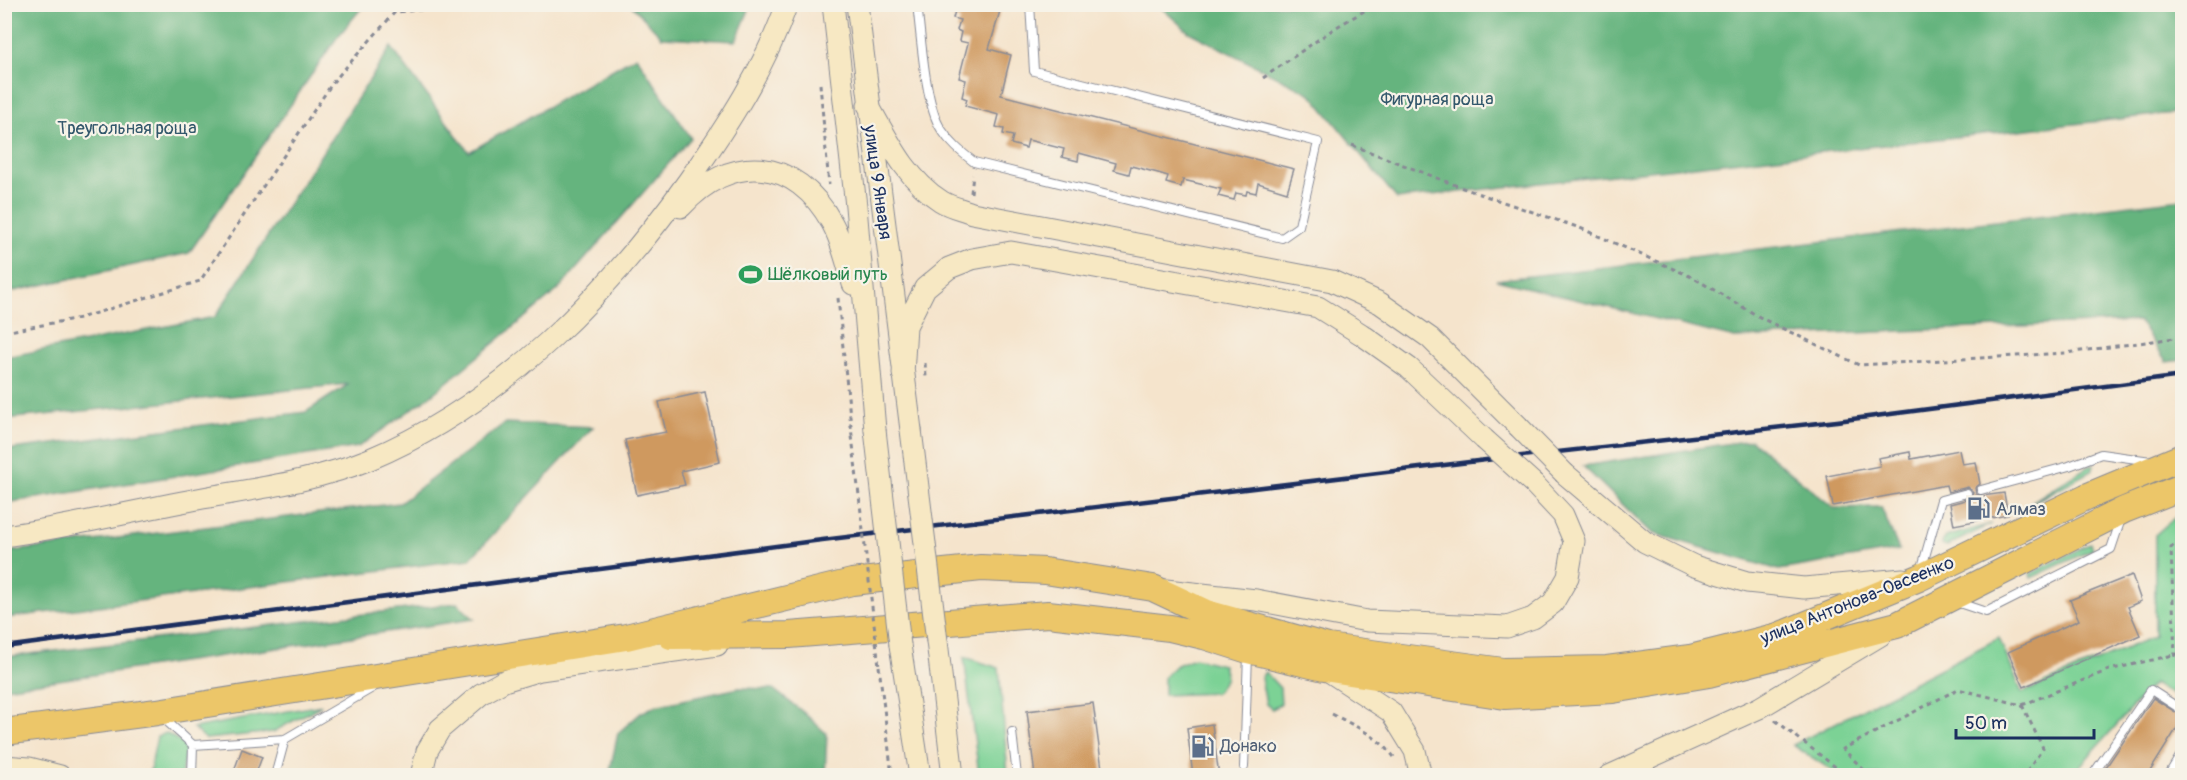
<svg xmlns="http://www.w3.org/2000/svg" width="2187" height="780" font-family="Pangolin,sans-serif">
	<rect width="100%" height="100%" fill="#f7f3e8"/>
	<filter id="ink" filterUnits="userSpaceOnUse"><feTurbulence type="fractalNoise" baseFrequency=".0167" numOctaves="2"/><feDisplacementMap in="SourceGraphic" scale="12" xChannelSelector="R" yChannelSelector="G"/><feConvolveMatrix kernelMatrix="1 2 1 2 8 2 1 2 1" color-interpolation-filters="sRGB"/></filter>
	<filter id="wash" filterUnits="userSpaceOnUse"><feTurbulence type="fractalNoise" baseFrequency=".008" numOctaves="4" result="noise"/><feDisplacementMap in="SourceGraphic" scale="24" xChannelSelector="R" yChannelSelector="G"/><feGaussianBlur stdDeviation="1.35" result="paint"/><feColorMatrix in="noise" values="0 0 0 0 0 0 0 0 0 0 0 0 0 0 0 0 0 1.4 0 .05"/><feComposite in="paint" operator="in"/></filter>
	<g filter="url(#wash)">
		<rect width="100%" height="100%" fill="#f5e4cc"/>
		<!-- green -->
		<path fill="#7cd295" stroke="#4c807a" stroke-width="1.5" d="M2094 465 2091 471 2019 510 2089 466Z
			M2180 513H2182V700L2153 684 2072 775H1839L1793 745 1999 638 2022 693 2155 636V535Z
			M1991 524 1947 546 1941 544 1946 537Z
			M2091 543 2093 549 2031 578 2030 574Z
			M964 657 999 668 1008 775H979Z
			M1194 658 1223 665 1226 678 1216 693 1164 695V677L1175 666Z
			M1265 672 1280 688 1281 704 1272 709 1266 704 1261 678Z
			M322 705 273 732 206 739 193 728Z
			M166 733 184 744 185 754 181 775H149L157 737Z"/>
		<!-- forest -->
		<path fill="#65b47e" stroke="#40726e" stroke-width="1.5" d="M4 5 5 4 364 5 336 39 189 253 5 293Z
			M631 5H751L736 41 662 37Z
			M1158 5H2182V112L1397 199 1311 94 1189 32Z
			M391 47 469 152 636 56 691 138 558 290 429 397 358 447 5 503V450L306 412 349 384 5 419V357L215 317Z
			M2182 199V360L2166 362 2139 321 1735 338 1496 280Z
			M505 423 593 427 470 559 5 618V552L400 503Z
			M1751 440 1834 508 1881 507 1899 550 1779 570 1652 533 1583 466Z
			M457 603 474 619 5 688V657Z
			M739 688 773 689 803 712 827 734 825 775H609L618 733 641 713 655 706Z"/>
		<g id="blocks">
			<!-- building -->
			<path fill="#cf995e" d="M957 4H1002L989 49 1011 55 1001 95 1294 169 1287 192 1258 183 1256 193 1247 191 1246 195 1236 193 1234 200 1218 196 1221 189 1183 180 1181 187 1166 183 1168 176 1158 173 1131 166 1129 174 1114 170 1116 163 1079 153 1078 161 1062 157 1064 149 1028 140 1026 148 1011 144 1013 136 1003 134 1004 129 996 127 999 115 965 106 967 99 962 97 966 80 959 78 968 43 959 41 961 32 957 30 960 20 953 18Z
				M705 392 720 462 681 471 685 485 637 495 625 440 666 432 659 402Z
				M1959 450 1962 464 1976 462 1980 484 1975 488 1976 494 1982 496 2004 493 2008 515 1954 525 1950 504 1969 499 1973 492 1968 487 1948 492 1946 485 1833 506 1827 476 1880 466 1878 458 1910 452 1911 459Z
				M2132 575 2141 601 2128 607 2140 635 2024 687 2008 652 2079 620 2070 600Z
				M2153 698 2182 716V720L2147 776H2100Z
				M1093 703 1103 776H1035L1027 711Z
				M1212 724 1219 776H1193L1187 728Z
				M242 749 262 757 255 776H232Z"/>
		</g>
	</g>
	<g filter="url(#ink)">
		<use href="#blocks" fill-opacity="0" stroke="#888a95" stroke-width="1.5"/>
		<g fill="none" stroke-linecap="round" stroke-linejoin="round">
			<defs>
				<path id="service" d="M917 4C921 35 925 105 941 129 950 143 961 152 974 162L1282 238 1299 226 1318 142 1034 71 1030 4
					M1981 490 2069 466 2101 454 2151 461
					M1921 571 1941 500 1967 493
					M1956 602 1986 612 2111 549 2121 519
					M162 717 193 745
					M1012 732 1017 776
					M1244 767 1248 655
					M192 776 193 745 285 739 374 687
					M275 776 285 739
					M2092 776 2151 690 2182 710
					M2168 776 2182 753"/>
				<path id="secondary" d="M833 4 856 206 875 430
					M857 4 911 430
					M868 105C888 140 906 179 941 201 950 207 962 209 972 213L1332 281 1380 303 1430 338 1518 426
					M681 207C731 152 795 156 832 223 842 241 847 264 853 284
					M903 374 906 326 925 288 949 268 972 259 1011 252 1318 307 1361 334 1409 368 1484 439
					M1565 474 1645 542 1694 566 1747 582 1804 588 1903 579
					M4 536C71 527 137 510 203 498 259 488 316 481 370 459 501 404 608 294 689 180 728 124 764 70 787 4
					M1166 590 1256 600 1367 621 1507 627 1533 618 1553 603 1568 577 1574 541 1563 515 1534 484
					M937 641 953 776
					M900 645 920 776
					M1327 670 1391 712 1415 751 1421 776
					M4 766 29 768 60 776
					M421 776 427 751 440 729 481 694 504 681 540 670 717 645
					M1609 776 1759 708 1881 635"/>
				<path id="trunk" d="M671 636 789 635 1048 614 1170 628 1204 636 1248 650 1324 668 1505 696 1613 690 1709 674 1897 625 2124 510 2182 487
					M4 732 157 712 626 637 852 582 981 568 1045 571 1153 588 1206 613 1328 647 1503 671 1607 669 1690 658 1778 636 1919 578 2086 497 2182 457"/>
			</defs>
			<!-- service casing -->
			<use href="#service" stroke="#888a95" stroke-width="10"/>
			<!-- secondary casing -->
			<use href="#secondary" stroke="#888a95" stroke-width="23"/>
			<!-- trunk casing -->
			<use href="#trunk" stroke="#888a95" stroke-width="28"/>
			<!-- path -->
			<path stroke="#888a95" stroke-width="3" stroke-dasharray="4.5 4.5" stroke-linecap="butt" d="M1263 78 1335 28 1376 4
				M820 84 829 185
				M1352 145 1468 190 1580 228 1692 277 1763 319 1859 365 2066 353 2182 337
				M971 193 973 175
				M838 298 852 436
				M4 332 80 318 200 281 333 82 395 12 468 6 471 4
				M925 363 926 377
				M2175 657 2171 548 2182 536
				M879 666 892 776
				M2022 705 2043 748 2024 776
				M1332 714C1355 726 1378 736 1394 757
				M1775 720 1847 776
				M1870 776 1843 749 1958 689 2022 705 2109 670 2182 653"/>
			<!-- service -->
			<use href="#service" stroke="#fff" stroke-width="8"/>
			<!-- secondary -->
			<use href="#secondary" stroke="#f7e8c3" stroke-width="21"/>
			<!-- trunk -->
			<use href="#trunk" stroke="#ecc669" stroke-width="26"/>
			<!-- rail -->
			<path stroke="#1b2f5e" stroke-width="4.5" d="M4 647 814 541 1486 460 1837 421 2182 376"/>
			<defs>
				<path id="secondary-bridge" d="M1518 426 1565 474
					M875 430 900 645
					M911 430 937 641
					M1484 439 1534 484"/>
			</defs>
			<!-- secondary-bridge casing -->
			<use href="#secondary-bridge" stroke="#888a95" stroke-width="23" stroke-linecap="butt"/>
			<!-- path-bridge -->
			<path stroke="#888a95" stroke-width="3" stroke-dasharray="4.5 4.5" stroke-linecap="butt" d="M852 436 879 666"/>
			<!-- secondary-bridge -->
			<use href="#secondary-bridge" stroke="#f7e8c3" stroke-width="21"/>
		</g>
	</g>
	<!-- icons -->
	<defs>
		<symbol id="stadium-bare" viewBox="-9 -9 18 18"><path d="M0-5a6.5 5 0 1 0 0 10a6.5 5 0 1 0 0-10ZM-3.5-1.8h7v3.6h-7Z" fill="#2e9e5b" stroke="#f7f3e8" stroke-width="2.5" paint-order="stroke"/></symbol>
		<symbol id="fuel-bare" viewBox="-9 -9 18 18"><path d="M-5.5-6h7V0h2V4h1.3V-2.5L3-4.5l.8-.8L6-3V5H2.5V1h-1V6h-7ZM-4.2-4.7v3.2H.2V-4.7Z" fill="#5c6f8a" stroke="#f7f3e8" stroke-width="2.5" paint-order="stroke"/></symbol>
	</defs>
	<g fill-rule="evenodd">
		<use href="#stadium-bare" x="734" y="258" width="33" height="33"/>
		<use href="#fuel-bare" x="1962" y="492" width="33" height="33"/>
		<use href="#fuel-bare" x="1186" y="730" width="33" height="33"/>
	</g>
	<g text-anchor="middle" stroke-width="4.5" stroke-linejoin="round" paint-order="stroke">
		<!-- park labels -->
		<g font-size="18" fill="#33586c" stroke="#f7f3e8">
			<text x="1437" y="105">Фигурная роща</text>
			<text x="127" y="134">Треугольная роща</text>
		</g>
		<!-- street labels -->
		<g font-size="18" fill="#1b2f5e" stroke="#f7f3e8">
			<text transform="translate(878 182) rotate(82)" y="6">улица 9 Января</text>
			<text transform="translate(1857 600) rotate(-22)" y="6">улица Антонова-Овсеенко</text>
		</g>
		<!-- leisure labels -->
		<g font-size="18" fill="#27864d" stroke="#f7f3e8" text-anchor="start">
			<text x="768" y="280">Шёлковый путь</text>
		</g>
		<!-- service labels -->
		<g font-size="18" fill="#4e5e75" stroke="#f7f3e8" text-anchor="start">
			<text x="1996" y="515">Алмаз</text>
			<text x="1220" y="752">Донако</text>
		</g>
	</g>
	<!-- margin -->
	<rect width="2187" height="780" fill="none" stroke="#f7f3e8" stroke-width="24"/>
	<!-- scale -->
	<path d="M1956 729v9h138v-9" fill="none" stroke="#1b2f5e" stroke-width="3"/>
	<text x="1965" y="729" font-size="18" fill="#1b2f5e" stroke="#f7f3e8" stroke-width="4.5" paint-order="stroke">50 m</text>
</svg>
